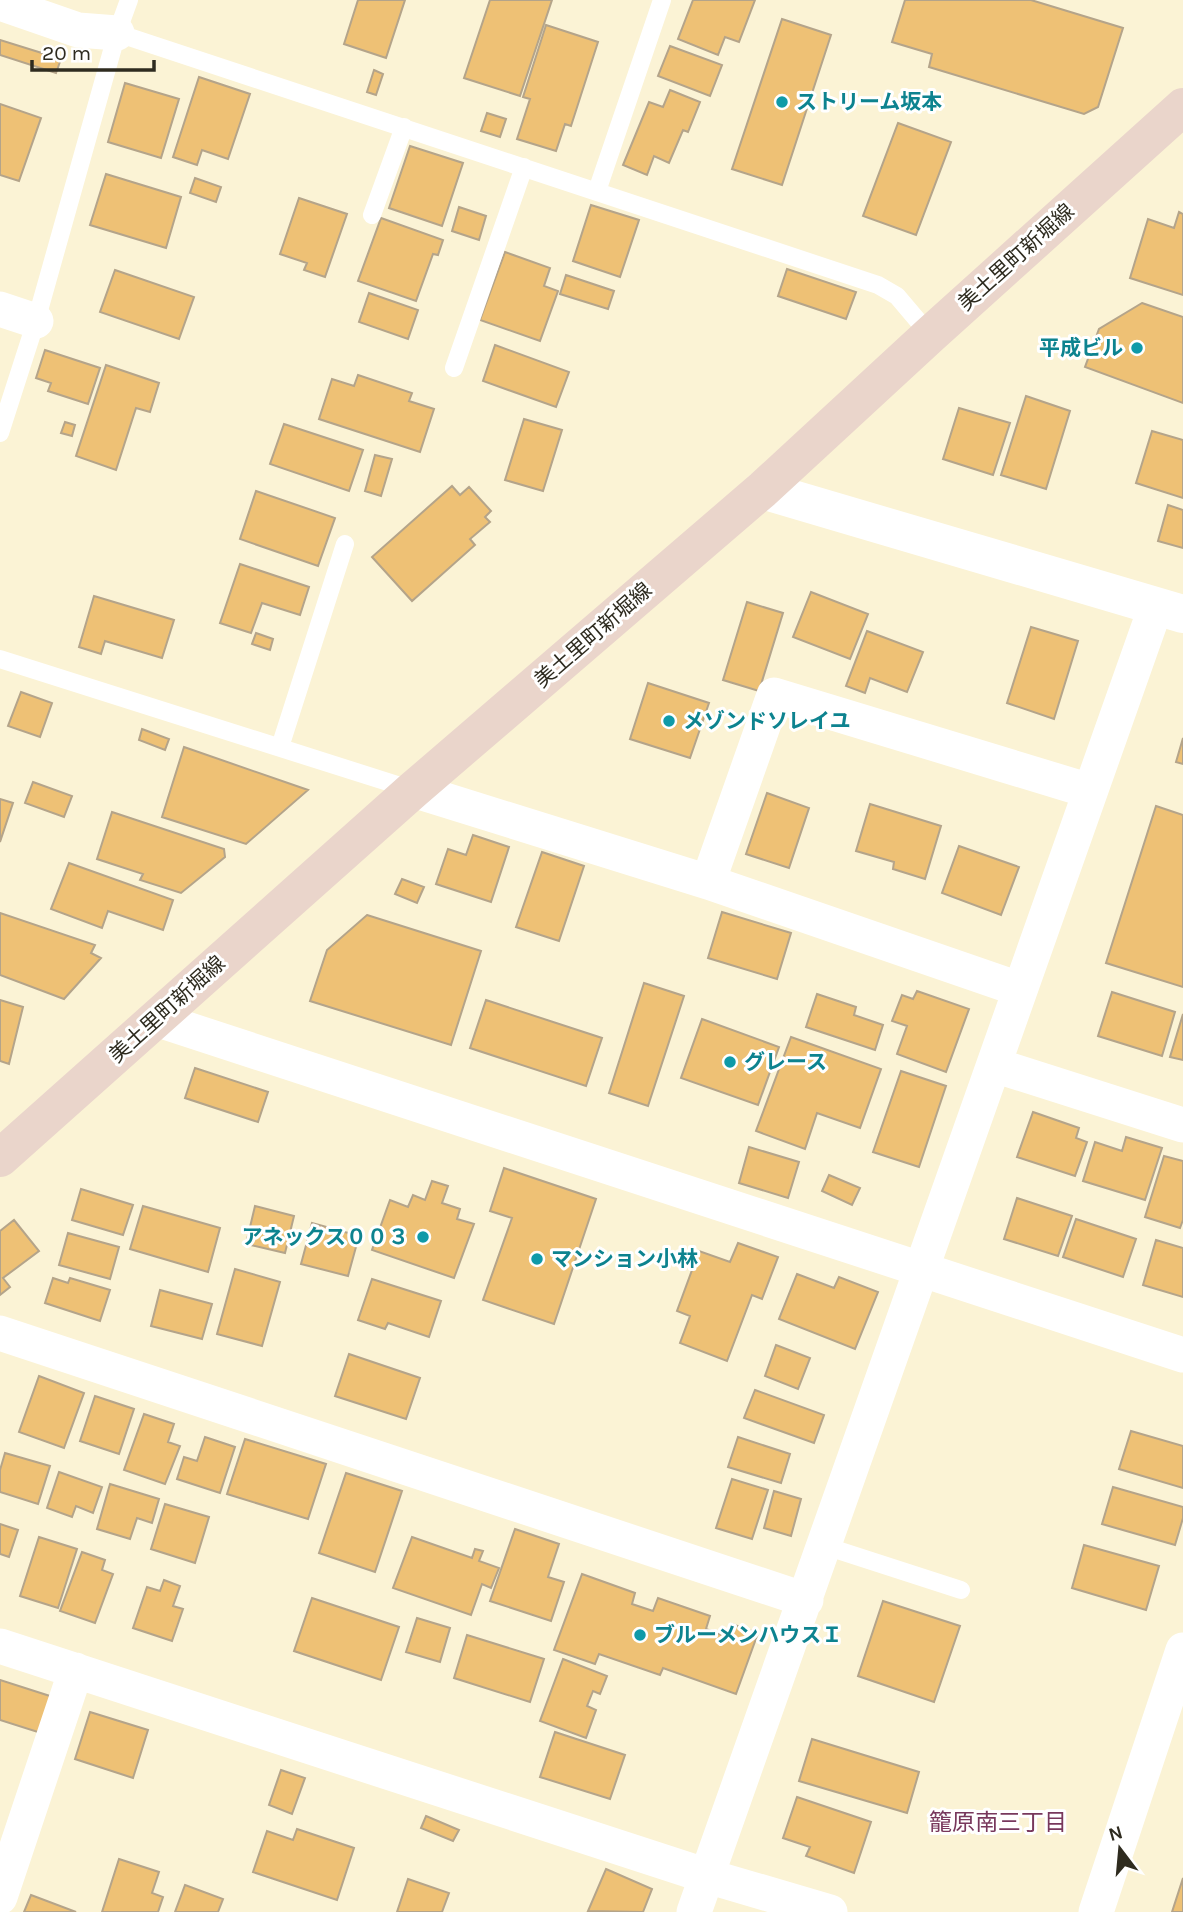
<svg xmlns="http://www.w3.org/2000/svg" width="1183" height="1912" font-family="Karla,'Noto Sans JP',sans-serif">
	<rect width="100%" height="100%" fill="#fbf3d5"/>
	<!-- building -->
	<path fill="#eec175" stroke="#b4a48a" stroke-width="2" d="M358 0H405L386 58 344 44Z
		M490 0H552L520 96 464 78Z
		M693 0H755L739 42 725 37 718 55 678 39Z
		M905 0H1031L1123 28 1098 107 1084 114 929 67 932 54 892 42Z
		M782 19 831 35 782 185 732 169Z
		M546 25 598 42 571 126 565 124 556 151 517 139 530 99 523 97Z
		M0 40 61 59 56 73 0 55Z
		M670 46 722 65 710 96 658 76Z
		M374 70 383 74 376 95 367 92Z
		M199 77 250 94 228 159 202 150 197 165 173 157Z
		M125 83 179 99 161 158 108 142Z
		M670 90 700 102 688 132 683 130 669 163 654 156 647 175 623 165 649 102 663 107Z
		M0 104 41 118 19 181 0 175Z
		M487 113 506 119 500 137 481 131Z
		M898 123 951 142 916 235 863 216Z
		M410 146 463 163 442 226 389 208Z
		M106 174 181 197 166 248 90 225Z
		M195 178 221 187 216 202 190 193Z
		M299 198 347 214 325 277 304 270 307 263 280 254Z
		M591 205 639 220 620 277 573 261Z
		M459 207 486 216 479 240 452 231Z
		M1179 212 1183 214V295L1130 278 1148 219 1174 228Z
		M381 218 443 240 438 255 433 254 416 301 358 281Z
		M505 252 550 268 544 286 558 291 540 341 480 320Z
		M787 269 856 292 846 319 778 296Z
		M115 270 194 297 179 339 100 312Z
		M566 275 614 291 608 309 560 294Z
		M369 293 418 310 408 339 359 322Z
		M1142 303 1183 317V403L1085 367 1099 329Z
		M495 345 569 372 556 407 483 381Z
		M45 350 100 368 88 404 48 391 51 383 36 378Z
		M106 365 159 383 150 412 136 408 116 470 76 456Z
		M358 375 412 393 409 401 434 409 420 452 319 419 332 379 354 386Z
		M1026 396 1070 411 1046 489 1001 475Z
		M959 408 1010 423 993 475 943 459Z
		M524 419 562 430 543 491 505 480Z
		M65 422 75 425 72 436 61 433Z
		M284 424 363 450 349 491 270 464Z
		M1152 431 1183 440V498L1136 483Z
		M375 455 392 459 381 496 365 491Z
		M452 486 460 495 469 487 491 511 485 517 490 522 470 539 475 545 412 601 372 557Z
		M256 491 335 518 318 566 240 539Z
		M1168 505 1183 510V548L1158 541Z
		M240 564 309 587 300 615 262 603 251 633 220 623Z
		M811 592 868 614 850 659 793 637Z
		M94 596 174 620 162 658 105 641 101 654 79 647Z
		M747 602 783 613 759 691 723 680Z
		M1031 627 1078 641 1054 719 1007 703Z
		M867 631 923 652 907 692 870 678 865 693 846 686Z
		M256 633 273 639 270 650 252 644Z
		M648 683 709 703 690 758 630 739Z
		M21 692 52 703 40 737 8 726Z
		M142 729 169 739 165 750 139 740Z
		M1183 738V764L1176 762Z
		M184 747 308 790 246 844 162 817Z
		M33 782 72 796 64 817 25 803Z
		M767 793 809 808 789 868 746 854Z
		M0 799 13 803 0 842Z
		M870 804 941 826 925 879 893 869 894 862 856 851Z
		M1156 806 1183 815V987L1106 963Z
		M112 812 224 849 225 857 181 893 140 880 143 874 97 859Z
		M473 835 509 847 491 902 436 884 448 849 466 855Z
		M959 846 1019 867 1001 915 942 893Z
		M542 852 584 866 559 941 516 927Z
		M69 863 173 900 163 930 108 911 102 928 51 909Z
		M402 879 424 887 417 903 395 894Z
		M722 912 791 933 777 979 708 958Z
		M0 913 95 945 91 953 101 958 64 999 0 975Z
		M367 915 481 951 451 1045 310 1001 327 950Z
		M644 983 684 996 648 1106 609 1093Z
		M917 991 969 1009 946 1072 897 1054 907 1026 892 1021 902 995 913 999Z
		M1112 992 1175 1012 1162 1056 1098 1036Z
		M817 994 856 1007 854 1015 883 1025 875 1050 806 1027Z
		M0 1000 23 1007 9 1064 0 1061Z
		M486 1000 602 1038 586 1086 470 1048Z
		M1183 1014V1060L1170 1057Z
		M702 1019 779 1047 758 1105 681 1078Z
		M791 1037 881 1069 860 1128 817 1113 805 1149 756 1131Z
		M195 1068 268 1092 258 1122 185 1098Z
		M901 1071 946 1086 919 1167 873 1152Z
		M1033 1112 1079 1128 1076 1138 1087 1142 1075 1176 1017 1157Z
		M1126 1137 1162 1148 1145 1200 1083 1181 1095 1142 1122 1151Z
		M749 1147 799 1162 788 1198 739 1183Z
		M1164 1156 1183 1161V1220L1180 1228 1145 1217Z
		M504 1168 596 1199 554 1324 483 1300 512 1218 490 1211Z
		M829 1175 860 1188 852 1205 822 1191Z
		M432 1181 448 1186 442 1203 460 1209 457 1219 474 1224 454 1278 372 1250 390 1200 408 1207 413 1195 425 1200Z
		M81 1189 133 1205 123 1235 72 1220Z
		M1017 1198 1072 1216 1058 1256 1004 1239Z
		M143 1206 220 1228 208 1272 130 1249Z
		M255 1206 294 1216 285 1253 246 1244Z
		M1076 1219 1136 1239 1123 1277 1063 1257Z
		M14 1220 39 1251 3 1278 10 1287 0 1295V1231Z
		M312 1223 359 1236 348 1276 301 1264Z
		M68 1233 119 1247 110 1279 59 1265Z
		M1156 1240 1183 1248V1297L1143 1285Z
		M738 1243 778 1257 762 1299 752 1295 727 1361 680 1343 690 1316 677 1311 699 1251 730 1262Z
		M235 1269 280 1282 262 1346 217 1334Z
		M797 1274 834 1288 839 1277 878 1292 855 1349 779 1319Z
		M53 1278 68 1283 70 1278 110 1290 100 1321 45 1303Z
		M372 1279 441 1301 429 1337 388 1323 385 1329 358 1320Z
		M160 1290 212 1304 202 1339 151 1326Z
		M776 1345 810 1358 798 1389 765 1376Z
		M349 1354 420 1378 406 1419 335 1396Z
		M39 1376 84 1393 64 1448 19 1432Z
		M755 1390 824 1415 814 1443 744 1418Z
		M95 1396 134 1409 119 1454 80 1441Z
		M144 1414 174 1424 168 1442 180 1446 165 1484 124 1470Z
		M1131 1431 1183 1446V1488L1119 1469Z
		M205 1437 235 1447 220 1493 177 1479 184 1457 197 1461Z
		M738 1437 790 1454 781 1483 728 1467Z
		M245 1439 326 1464 308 1519 227 1494Z
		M5 1453 50 1466 38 1504 0 1492V1470Z
		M59 1472 102 1487 93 1513 76 1506 72 1517 47 1508Z
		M346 1473 402 1491 375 1572 319 1553Z
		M732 1479 768 1490 752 1539 716 1528Z
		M110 1484 159 1499 152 1523 137 1518 130 1539 97 1529Z
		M1113 1487 1183 1507V1518L1175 1545 1102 1524Z
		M774 1491 801 1499 791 1536 764 1528Z
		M165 1504 209 1517 195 1563 151 1549Z
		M0 1524 18 1530 9 1557 0 1554Z
		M515 1529 559 1544 548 1577 564 1582 551 1621 490 1601Z
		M39 1537 77 1549 58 1608 20 1596Z
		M412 1537 472 1558 475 1549 483 1551 479 1561 499 1568 491 1588 482 1584 471 1615 393 1588Z
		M1084 1545 1159 1566 1146 1610 1072 1588Z
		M82 1552 105 1560 102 1570 113 1574 95 1623 60 1611Z
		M582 1574 635 1593 632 1604 653 1611 658 1598 710 1616 706 1629 727 1637 732 1624 758 1633 736 1694 663 1668 660 1675 599 1654 595 1664 554 1650Z
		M164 1580 180 1586 173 1606 183 1609 172 1641 133 1628 147 1587 160 1591Z
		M312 1598 399 1627 381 1680 294 1651Z
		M883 1601 960 1626 934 1702 858 1676Z
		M417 1618 450 1628 440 1662 406 1652Z
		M467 1635 544 1659 530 1702 454 1678Z
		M563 1659 607 1676 600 1694 593 1691 587 1706 596 1710 586 1738 540 1721Z
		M0 1680 53 1697 41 1733 0 1720Z
		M90 1712 148 1730 133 1778 75 1759Z
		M555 1732 625 1755 610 1799 540 1777Z
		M812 1739 919 1772 907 1813 799 1781Z
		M281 1770 305 1778 292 1814 269 1805Z
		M797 1797 871 1822 854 1873 806 1856 810 1847 783 1838Z
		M426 1816 459 1830 453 1841 421 1828Z
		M297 1829 354 1848 337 1900 253 1872 267 1831 293 1840Z
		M119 1859 159 1872 152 1893 163 1897 158 1912H102Z
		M606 1869 652 1889 643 1912 588 1911Z
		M1183 1878V1912H1172Z
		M408 1879 449 1893 442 1912H397Z
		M185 1885 223 1899 218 1912H175Z
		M31 1895 76 1912H24Z"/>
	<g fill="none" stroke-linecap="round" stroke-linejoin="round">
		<!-- service -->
		<path stroke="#fff" stroke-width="18" d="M117 33 878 285 897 296 930 335
			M597 191 662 0
			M372 215 404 127
			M454 368 524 167
			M0 433 36 321 117 33 129 0
			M0 659 413 790
			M280 747 345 544
			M825 1546 961 1590"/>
		<!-- minor -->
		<path stroke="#fff" stroke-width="35" d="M0 3 78 30 117 33
			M0 309 36 321
			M413 790 708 882 1019 989
			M708 882 774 695 1090 791
			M156 1019 1183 1355
			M994 1065 1183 1125
			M0 1333 806 1600
			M0 1646 707 1876 830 1912
			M0 1897 76 1670
			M694 1912 1156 606
			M1096 1912 1183 1650"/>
		<!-- tertiary -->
		<path stroke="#fff" stroke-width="38" d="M762 490 1183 614"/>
		<!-- secondary -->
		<path stroke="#ead5cb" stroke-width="38" d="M0 1158 413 790 762 490 930 335 1183 107"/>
	</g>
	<!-- markers -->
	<g fill="#0f9aa8" stroke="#fff" stroke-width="2.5">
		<circle cx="782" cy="102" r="7"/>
		<circle cx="1137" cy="348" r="7"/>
		<circle cx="669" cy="721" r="7"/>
		<circle cx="730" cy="1062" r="7"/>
		<circle cx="423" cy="1237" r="7"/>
		<circle cx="537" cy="1259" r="7"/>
		<circle cx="640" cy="1635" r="7"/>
	</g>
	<g text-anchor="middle" stroke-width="6" stroke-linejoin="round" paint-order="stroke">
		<!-- culture labels -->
		<g font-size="21" font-weight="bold" fill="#0d838f" stroke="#fff" text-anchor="start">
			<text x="796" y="109">ストリーム坂本</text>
			<text x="1123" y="355" text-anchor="end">平成ビル</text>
			<text x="683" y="728">メゾンドソレイユ</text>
			<text x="744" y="1069">グレース</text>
			<text x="409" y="1244" text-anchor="end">アネックス００３</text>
			<text x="551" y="1266">マンション小林</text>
			<text x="654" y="1642">ブルーメンハウスＩ</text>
		</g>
		<!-- street labels -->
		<g font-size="21" fill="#2e2b1f" stroke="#fff">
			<text transform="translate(1016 257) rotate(-42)" y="7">美土里町新堀線</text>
			<text transform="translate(593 635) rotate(-41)" y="7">美土里町新堀線</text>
			<text transform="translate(167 1009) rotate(-42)" y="7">美土里町新堀線</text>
		</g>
		<!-- neighbourhood labels -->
		<g font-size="23" fill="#78385c" stroke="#fff">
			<text x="998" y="1830">籠原南三丁目</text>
		</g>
	</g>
	<!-- north arrow -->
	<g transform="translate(1120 1849) rotate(344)" stroke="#ffffff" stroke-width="5" paint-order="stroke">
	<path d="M0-5L12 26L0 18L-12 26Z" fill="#2e2b1f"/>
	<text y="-10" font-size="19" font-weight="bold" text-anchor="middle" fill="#2e2b1f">N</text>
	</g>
	<!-- scale -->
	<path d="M32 60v10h122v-10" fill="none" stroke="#2e2b1f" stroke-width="3.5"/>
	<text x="42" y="60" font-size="21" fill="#2e2b1f" stroke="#ffffff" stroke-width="5" paint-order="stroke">20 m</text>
</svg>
